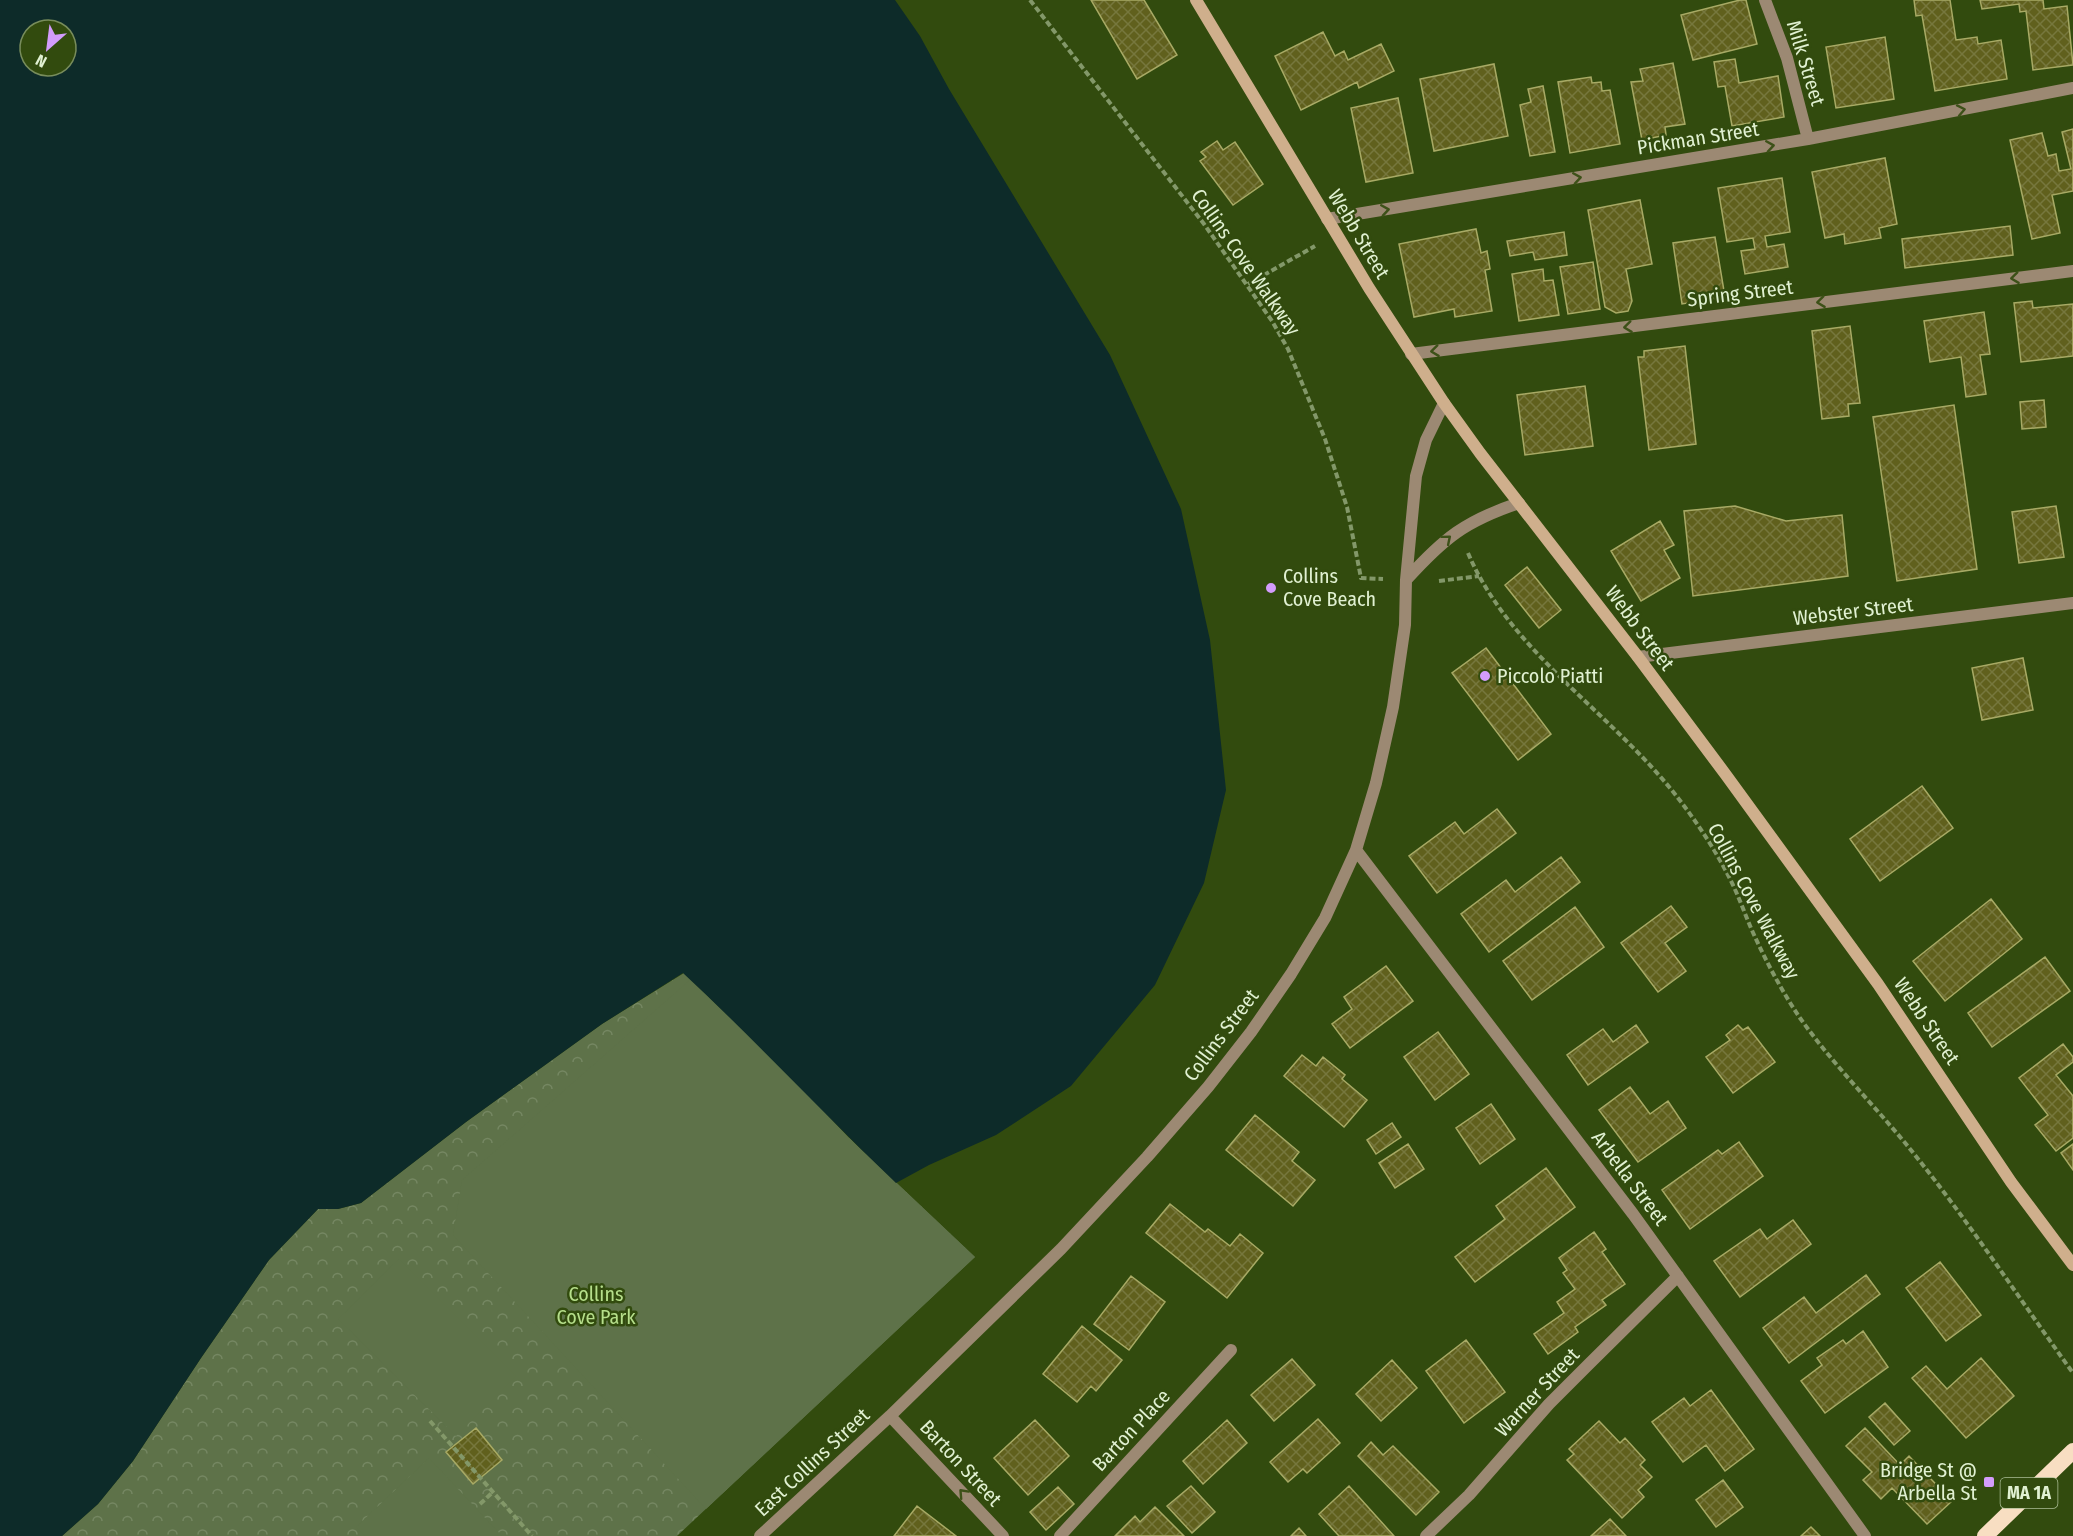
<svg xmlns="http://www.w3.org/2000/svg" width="2073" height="1536" font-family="'Fira Sans Condensed',sans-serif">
	<defs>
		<pattern id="forest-crowns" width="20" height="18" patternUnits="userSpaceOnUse" patternTransform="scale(1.5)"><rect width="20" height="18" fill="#5e7249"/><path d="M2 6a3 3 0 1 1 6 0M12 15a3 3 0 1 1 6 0" fill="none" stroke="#758762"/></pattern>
		<pattern id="building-cross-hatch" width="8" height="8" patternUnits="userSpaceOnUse" patternTransform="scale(1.5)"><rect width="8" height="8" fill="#60601d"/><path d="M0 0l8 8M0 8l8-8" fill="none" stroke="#76773d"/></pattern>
	</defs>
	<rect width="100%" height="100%" fill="#324b0e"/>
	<!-- forest -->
	<path fill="url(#forest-crowns)" d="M684 973 804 1090 848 1137 975 1257 677 1536H62L98 1504 133 1461 201 1358 269 1260 318 1209H338L361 1203 466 1122 602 1024Z"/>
	<!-- pitch -->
	<path fill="#5e7249" d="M690 980 762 1047 848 1137 975 1257 706 1509 453 1235 462 1180Z
		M399 1259 516 1376 456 1436 338 1319Z
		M429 1458 502 1536H365L356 1527Z"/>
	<!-- water -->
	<path fill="#0d2b29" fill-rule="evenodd" d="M0 0H895L920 36 949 89 1110 355 1181 509 1210 640 1226 790 1204 883 1155 985 1071 1086 996 1135 929 1165 896 1183C824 1114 756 1041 683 973L602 1024 466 1122 361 1203 338 1209H318L269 1260 201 1358 133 1461 98 1504 62 1536H0ZM30 30H66V66H30Z"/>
	<!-- building -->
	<path fill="url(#building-cross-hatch)" stroke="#a8aa65" stroke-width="1.5" d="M1091 0H1144L1177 55 1137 79Z
		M1740 0H1746L1757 44 1693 60 1681 15Z
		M1914 0H1950L1956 40 1977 37 1978 44 2001 40 2007 79 1935 91 1922 15 1916 16Z
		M1980 0H2043L2044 9 2067 6 2073 65 2033 70 2026 11 2020 12 2019 4 1982 9Z
		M1323 32 1335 56 1344 51 1348 60 1381 44 1394 71 1359 88 1357 82 1301 110 1275 56Z
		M1885 37 1894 99 1836 108 1826 47Z
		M1735 59 1739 83 1778 76 1784 117 1732 126 1725 86 1718 87 1714 62Z
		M1673 63 1685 124 1665 127 1666 135 1642 140 1631 82 1643 81 1640 69Z
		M1494 64 1508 136 1434 151 1420 79Z
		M1591 77 1592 83 1601 82 1602 91 1610 90 1620 144 1570 153 1558 82Z
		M1543 86 1555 152 1530 156 1520 105 1531 102 1528 89Z
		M1398 98 1413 173 1366 182 1351 108Z
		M2073 129V191L2052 195 2060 233 2032 239 2010 140 2042 133 2048 156 2056 154 2059 171 2071 169 2062 132Z
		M1217 141 1223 150 1235 142 1263 184 1233 205 1200 161 1206 157 1201 152Z
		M1885 158 1897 224 1879 228 1881 238 1845 244 1844 234 1825 238 1812 172Z
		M1782 178 1790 232 1765 236 1767 247 1784 244 1788 267 1745 274 1741 251 1755 249 1753 238 1727 242 1718 188Z
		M1640 200 1652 264 1626 269 1632 301 1628 311 1616 313 1605 307 1588 210Z
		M2010 226 2013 255 1905 268 1902 239Z
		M1476 229 1481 253 1487 251 1490 269 1485 270 1492 311 1455 317 1454 309 1414 317 1399 244Z
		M1564 232 1567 255 1535 260 1533 252 1510 256 1507 241Z
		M1715 237 1725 297 1682 304 1673 243Z
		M1593 262 1600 309 1568 314 1560 267Z
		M1543 269 1544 281 1553 280 1559 315 1519 321 1512 274Z
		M2032 301 2033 308 2073 304V356L2021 362 2014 303Z
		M1984 312 1990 354 1980 355 1986 394 1966 397 1961 357 1930 362 1924 321Z
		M1850 326 1860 403 1848 404 1849 416 1822 419 1812 331Z
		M1685 346 1696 444 1649 450 1638 357H1644V351Z
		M1585 386 1593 446 1525 455 1517 395Z
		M2044 400 2046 427 2022 429 2020 402Z
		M1954 405 1977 569 1897 581 1873 417Z
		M1735 506 1786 521 1842 515 1848 576 1693 596 1684 511Z
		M2056 506 2064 557 2019 563 2012 512Z
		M1660 521 1674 545 1664 550 1680 578 1641 601 1611 551Z
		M1527 567 1561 610 1539 628 1505 585Z
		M1486 648 1551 734 1518 760 1452 673Z
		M2023 658 2033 710 1982 720 1972 668Z
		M1922 786 1953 828 1880 881 1850 839Z
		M1497 809 1516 833 1437 893 1409 856 1455 822 1464 834Z
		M1561 857 1580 882 1489 952 1461 914 1506 880 1515 892Z
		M1991 899 2022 939 1945 1001 1913 961Z
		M1671 906 1687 927 1665 943 1686 971 1658 992 1621 943Z
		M1575 907 1604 947 1532 1000 1503 961Z
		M2045 957 2070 991 1992 1047 1968 1013Z
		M1386 966 1413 1001 1350 1048 1332 1024 1352 1009 1344 997Z
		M1636 1025 1648 1042 1588 1085 1567 1055 1603 1029 1613 1042Z
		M1738 1025 1743 1030 1748 1027 1775 1062 1733 1093 1706 1057 1730 1040 1726 1035Z
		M1438 1032 1469 1074 1435 1100 1404 1057Z
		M2063 1044 2073 1057V1062L2056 1075 2073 1096V1138L2056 1151 2035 1125 2048 1115 2019 1078Z
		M1302 1055 1316 1066 1323 1057 1345 1075 1342 1079 1367 1100 1344 1127 1284 1076Z
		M1630 1087 1650 1114 1668 1101 1686 1128 1638 1162 1599 1110Z
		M1491 1104 1515 1139 1480 1164 1456 1128Z
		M1255 1115 1299 1152 1292 1161 1315 1180 1293 1206 1226 1150Z
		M1392 1123 1401 1137 1376 1154 1367 1140Z
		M1739 1142 1763 1176 1690 1229 1662 1190 1718 1150 1722 1154Z
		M1408 1144 1424 1169 1395 1188 1379 1163Z
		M2073 1144V1170L2061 1153Z
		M1546 1168 1575 1207 1475 1282 1455 1257 1505 1219 1496 1206Z
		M1170 1204 1205 1232 1208 1229 1230 1246 1240 1234 1263 1253 1227 1298 1146 1233Z
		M1793 1220 1811 1244 1740 1297 1714 1261 1760 1229 1767 1239Z
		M1594 1232 1606 1249 1602 1252 1625 1284 1602 1300 1606 1305 1575 1327 1578 1332 1548 1354 1534 1334 1564 1313 1557 1302 1575 1289 1563 1273 1567 1270 1559 1258Z
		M1940 1262 1981 1315 1946 1341 1906 1288Z
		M1866 1275 1880 1294 1789 1363 1763 1328 1804 1297 1816 1313Z
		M1131 1276 1165 1302 1129 1350 1094 1324Z
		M1082 1326 1122 1360 1096 1391 1091 1386 1077 1402 1043 1374Z
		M1863 1331 1888 1367 1825 1413 1801 1381 1822 1365 1817 1358 1843 1340 1846 1344Z
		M1466 1340 1505 1392 1464 1423 1426 1371Z
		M1981 1358 2014 1396 1966 1438 1912 1378 1926 1366 1947 1389Z
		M1292 1359 1315 1385 1274 1421 1251 1395Z
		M1392 1360 1417 1388 1381 1421 1356 1394Z
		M1711 1390 1754 1449 1725 1471 1706 1445 1683 1462 1652 1422 1684 1398 1690 1406Z
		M1885 1403 1910 1431 1894 1445 1869 1417Z
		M1318 1419 1340 1443 1307 1473 1303 1469 1288 1482 1270 1462Z
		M1035 1420 1069 1456 1028 1495 994 1458Z
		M1227 1420 1247 1443 1203 1484 1183 1461Z
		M1599 1421 1620 1443 1625 1438 1645 1460 1640 1465 1652 1477 1638 1490 1644 1497 1622 1518 1567 1460 1574 1454 1569 1449Z
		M476 1428 502 1460 473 1484 446 1452Z
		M1865 1428 1900 1465 1909 1456 1952 1501 1927 1524 1892 1488 1881 1499 1863 1480 1872 1472 1846 1446Z
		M1371 1442 1383 1455 1393 1446 1439 1492 1416 1515 1358 1456Z
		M1723 1480 1743 1507 1716 1527 1696 1500Z
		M1191 1486 1215 1512 1192 1533 1167 1506Z
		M1349 1486 1394 1536H1339L1319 1514Z
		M1058 1487 1074 1504 1046 1530 1030 1512Z
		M917 1506 956 1536H894Z
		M1155 1507 1184 1536H1115L1135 1516 1140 1522Z
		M1610 1519 1626 1536H1591Z
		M1811 1527 1820 1536H1801Z
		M1299 1528 1306 1536H1291Z"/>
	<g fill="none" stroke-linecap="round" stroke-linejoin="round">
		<!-- path -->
		<path stroke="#839869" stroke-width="4" stroke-dasharray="6 3" stroke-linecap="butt" d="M1030 0 1204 224 1272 321 1288 349 1325 439 1347 507 1361 578 1383 579
			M1248 284 1315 246
			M1468 553C1510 652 1613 714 1678 798 1699 825 1718 854 1733 885 1741 902 1747 920 1755 937 1768 965 1783 993 1800 1018 1832 1063 1871 1102 1906 1144 1966 1217 2018 1297 2073 1373
			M1439 581 1479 576
			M430 1421 532 1536
			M480 1504 493 1492"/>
		<!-- minor -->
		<path stroke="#9c8973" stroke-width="12" d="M1765 0 1787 58 1808 139
			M1327 219 1808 139 2073 88
			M1411 354 2073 271
			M1406 580C1444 538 1465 521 1519 503
			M1638 657 2073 603
			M1356 850 1633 1214 1865 1536
			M890 1416 1003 1536
			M760 1536 890 1416 1061 1249 1147 1157 1208 1087 1251 1032 1291 974 1325 918 1356 850 1376 783 1393 707 1405 625 1406 580 1416 476 1426 440 1444 403
			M1060 1536 1231 1350
			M1426 1536 1469 1495 1549 1404 1589 1364 1678 1276"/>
		<!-- secondary -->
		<path stroke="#cfaf8c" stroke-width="12" d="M1196 0 1369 288 1444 403 1480 453 1638 657 1726 775 1878 984 2011 1182 2073 1265"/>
		<!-- trunk -->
		<path stroke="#f8dec2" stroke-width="16" d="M1985 1536 2073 1451"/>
	</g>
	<!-- one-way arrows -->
	<defs><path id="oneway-chevron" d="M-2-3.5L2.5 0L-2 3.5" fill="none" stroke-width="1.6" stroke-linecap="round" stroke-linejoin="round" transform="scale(1.5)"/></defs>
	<g stroke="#3d5118">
		<use href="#oneway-chevron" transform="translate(1961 110) rotate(-11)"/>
		<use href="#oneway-chevron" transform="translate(1770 146) rotate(-9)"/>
		<use href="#oneway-chevron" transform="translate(1577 178) rotate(-9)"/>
		<use href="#oneway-chevron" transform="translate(1385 210) rotate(-9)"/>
		<use href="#oneway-chevron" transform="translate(2015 278) rotate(173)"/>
		<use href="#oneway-chevron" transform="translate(1821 302) rotate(173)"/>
		<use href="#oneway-chevron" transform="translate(1628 327) rotate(173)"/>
		<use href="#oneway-chevron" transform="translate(1435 351) rotate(173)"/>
		<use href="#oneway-chevron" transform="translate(1447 539) rotate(-40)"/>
		<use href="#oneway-chevron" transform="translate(963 1493) rotate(-133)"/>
	</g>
	<!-- markers -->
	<g fill="#d39cfc" stroke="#324b0e" stroke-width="2">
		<circle cx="1271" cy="588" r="6"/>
		<circle cx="1485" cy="676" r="6"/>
		<rect x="1983" y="1476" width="12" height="12" rx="3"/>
	</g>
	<g text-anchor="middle" stroke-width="5" stroke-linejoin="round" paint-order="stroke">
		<!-- shield labels -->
		<rect fill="#324b0e" stroke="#acbf97" stroke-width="1.5" x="2000.5" y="1478" width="57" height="30" rx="4.5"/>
		<g font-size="18" font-weight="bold" fill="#e1f1d2">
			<text x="2029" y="1499">MA 1A</text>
		</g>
		<!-- street labels -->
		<g font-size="20" fill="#e1f1d2" stroke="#324b0e">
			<text transform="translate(1806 63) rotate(73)" y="7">Milk Street</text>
			<text transform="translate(1698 138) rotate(-9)" y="7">Pickman Street</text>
			<text transform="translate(1359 234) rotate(59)" y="7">Webb Street</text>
			<text transform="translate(1246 262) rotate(55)" y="7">Collins Cove Walkway</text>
			<text transform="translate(1740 293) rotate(-7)" y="7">Spring Street</text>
			<text transform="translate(1853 611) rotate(-7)" y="7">Webster Street</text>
			<text transform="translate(1640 628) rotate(53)" y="7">Webb Street</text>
			<text transform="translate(1754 901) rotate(62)" y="7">Collins Cove Walkway</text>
			<text transform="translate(1927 1021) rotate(56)" y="7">Webb Street</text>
			<text transform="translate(1221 1035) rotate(-53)" y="7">Collins Street</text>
			<text transform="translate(1630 1178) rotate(53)" y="7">Arbella Street</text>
			<text transform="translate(1537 1392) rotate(-47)" y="7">Warner Street</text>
			<text transform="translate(1131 1430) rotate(-47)" y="7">Barton Place</text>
			<text transform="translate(812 1462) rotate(-43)" y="7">East Collins Street</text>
			<text transform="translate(961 1463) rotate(47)" y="7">Barton Street</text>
		</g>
		<!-- poi labels -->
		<g font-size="20" fill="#e1f1d2" stroke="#324b0e" text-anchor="start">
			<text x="1283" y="583">Collins<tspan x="1283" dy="23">Cove Beach</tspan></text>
			<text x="1497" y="683">Piccolo Piatti</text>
			<text x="1977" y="1477" text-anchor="end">Bridge St @<tspan x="1977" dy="23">Arbella St</tspan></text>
		</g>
		<!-- park labels -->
		<g font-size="20" fill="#b6df8b" stroke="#324b0e">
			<text x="596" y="1301">Collins<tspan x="596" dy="23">Cove Park</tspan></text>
		</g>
	</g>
	<!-- north arrow -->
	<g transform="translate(48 48) rotate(208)"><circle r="28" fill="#324b0e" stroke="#788d5c" stroke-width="1.5"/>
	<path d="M0-4.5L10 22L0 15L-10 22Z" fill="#d39cfc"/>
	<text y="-9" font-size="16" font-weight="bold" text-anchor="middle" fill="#e1f1d2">N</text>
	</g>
</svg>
